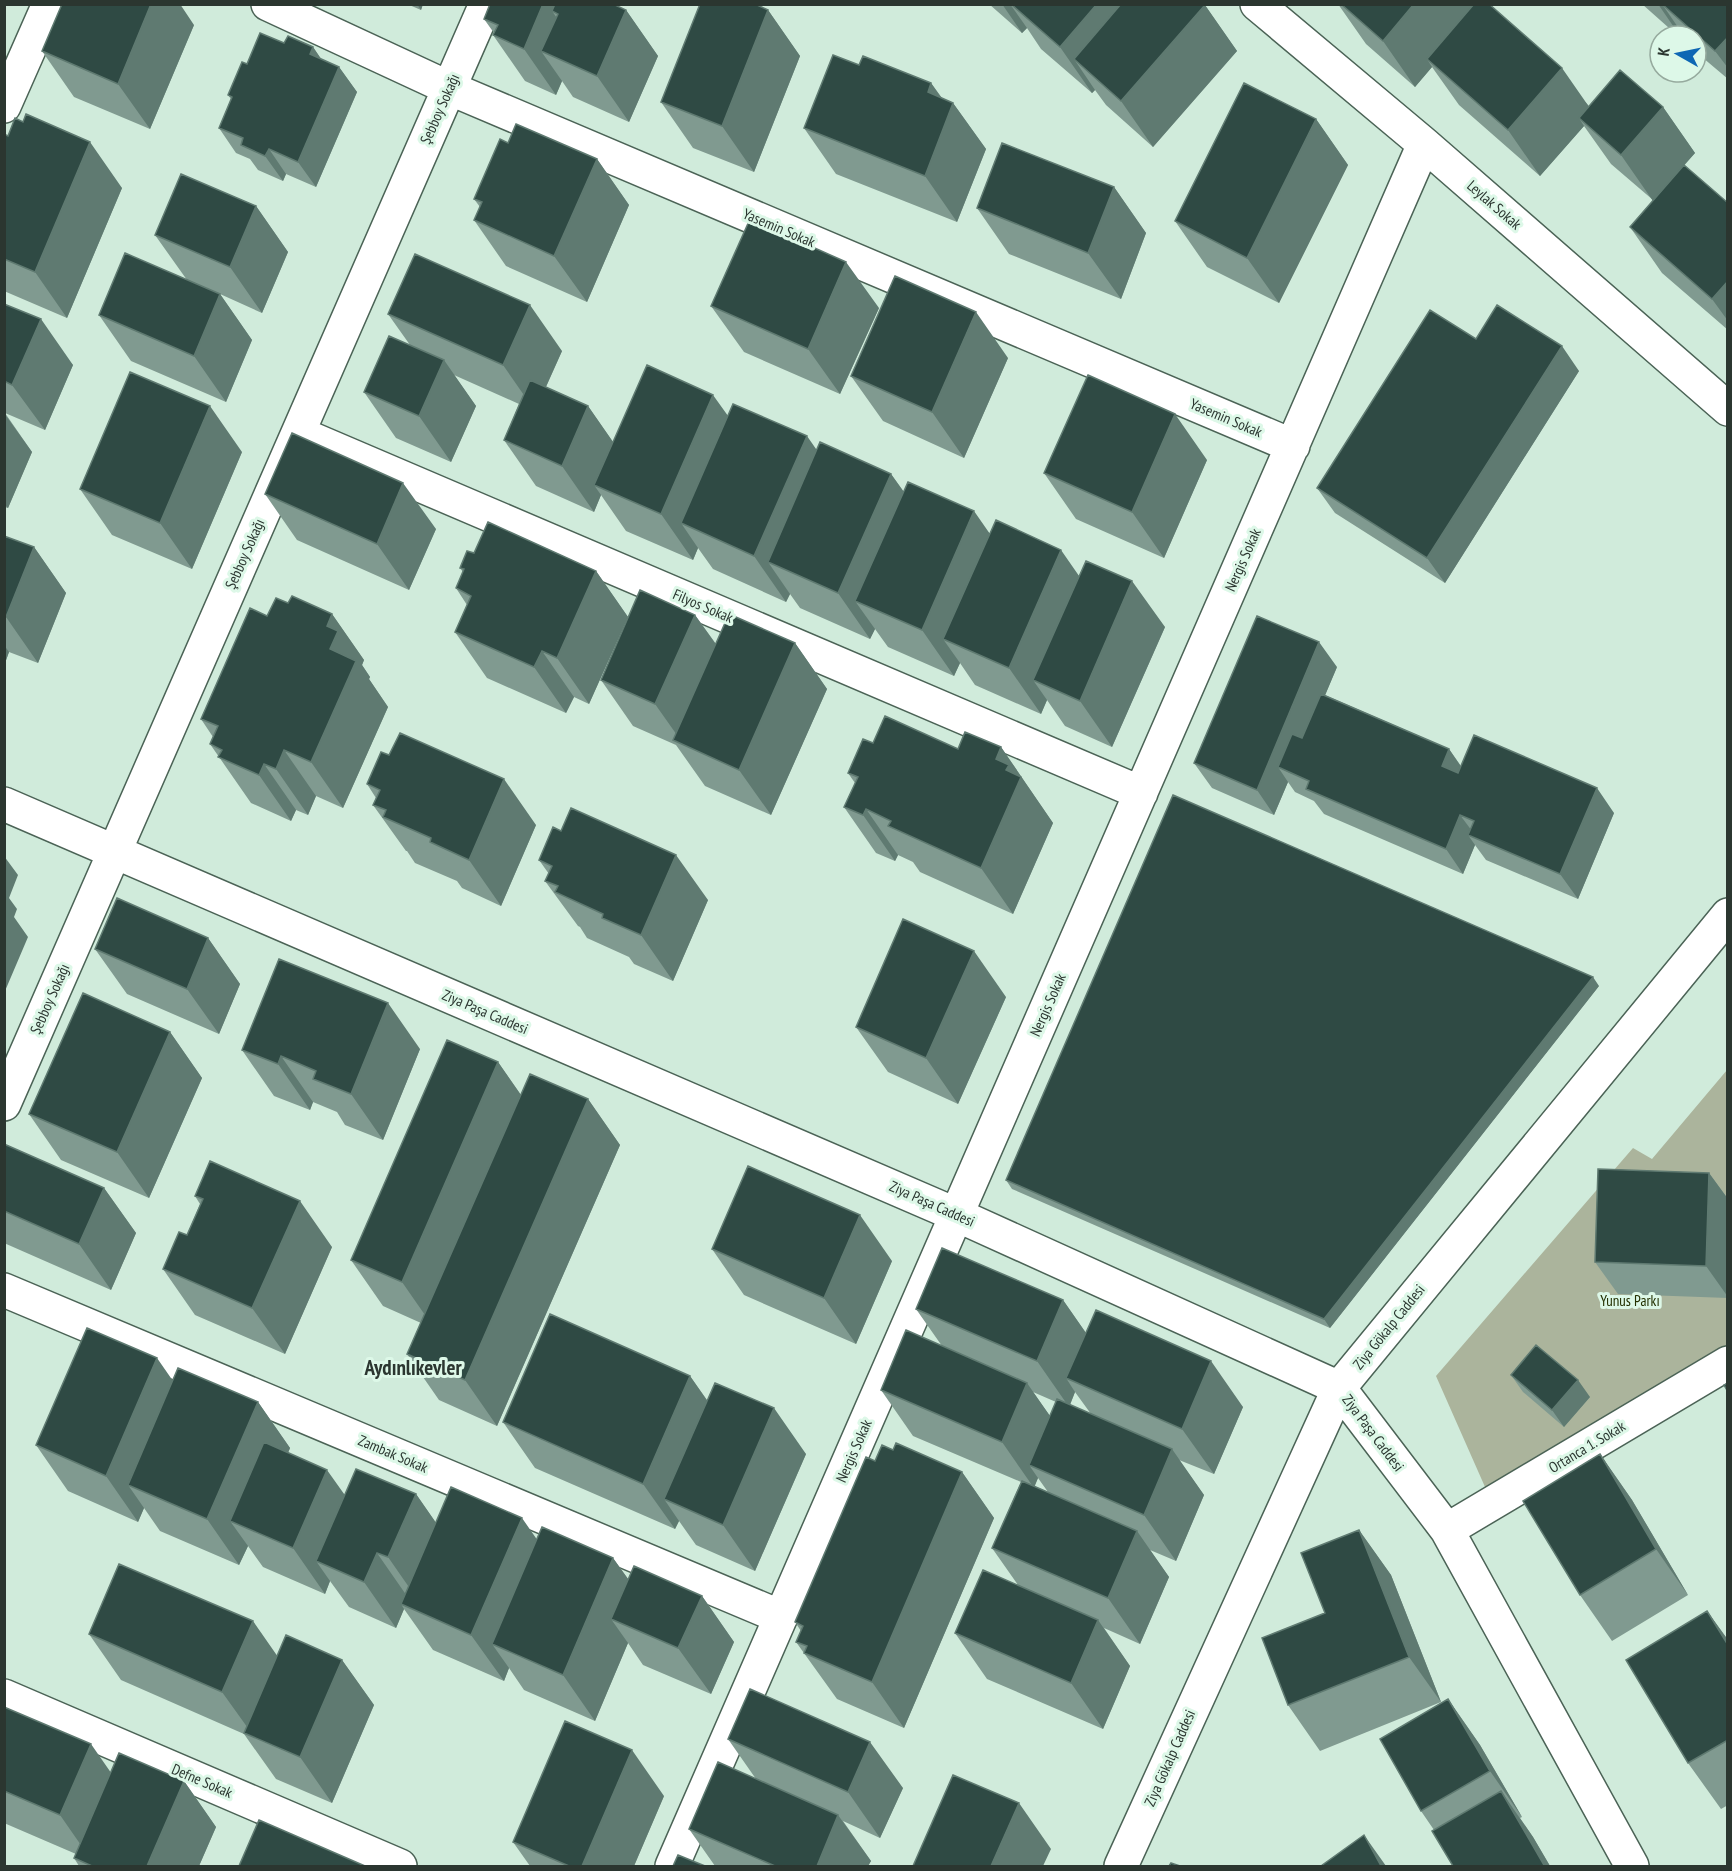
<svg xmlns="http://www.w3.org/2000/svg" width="1732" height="1871" font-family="'PT Sans Narrow',sans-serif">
	<rect width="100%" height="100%" fill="#d0ebdb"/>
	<!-- green -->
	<path fill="#abb49c" d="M1727 1070V1357L1489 1496 1436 1376 1633 1148 1652 1159Z"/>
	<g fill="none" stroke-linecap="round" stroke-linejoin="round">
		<defs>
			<path id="street" d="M268 4 449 88 1293 446
				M1257 4 1424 144 1728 409
				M4 106 49 4
				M298 433 1141 793
				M4 804 957 1215 1339 1388 1447 1530 1632 1866
				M4 1104 486 4
				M4 1290 781 1617
				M1447 1530 1728 1363
				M4 1696 400 1866
				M672 1866 1424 144
				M1121 1866 1339 1388 1728 915"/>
		</defs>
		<!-- street casing -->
		<use href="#street" stroke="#4b6356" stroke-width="36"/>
		<!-- street -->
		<use href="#street" stroke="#fff" stroke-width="33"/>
	</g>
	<!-- wall -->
	<path fill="#809a90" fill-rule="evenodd" d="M407 4H423L421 10Z
		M490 4 626 10 658 56 629 122 573 97 562 81 556 95 525 81 493 35 494 33 484 19Z
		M989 4H1204L1237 51 1153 147 1106 105 1095 90 1092 93 1041 49 1027 28 1022 33Z
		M1338 4H1489L1589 106 1663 107 1695 153 1684 165 1728 203V330L1662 273 1630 227 1653 200 1611 164 1584 126 1540 176 1459 105 1432 67 1415 87 1366 44Z
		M1642 4H1728V79L1696 52V36H1678Z
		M768 10 800 56 754 172 693 148 661 102Z
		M194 25 150 129 74 97 42 51Z
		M284 43 313 47 321 59 339 67 357 92 316 187 286 174 283 181 258 170 250 159 236 153 219 128 231 99 228 95 247 64Z
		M859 65 931 83 942 98 953 103 986 149 957 222 836 174 804 128Z
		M1316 119 1348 165 1279 303 1207 267 1175 221Z
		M4 134 122 188 67 318 4 291Z
		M508 143 597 159 629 205 587 302 506 266 474 220 480 207 474 199Z
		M1114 187 1146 233 1121 299 1009 254 977 208Z
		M256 206 288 252 262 313 220 294 252 340 226 402 131 361 99 315 187 280 155 235Z
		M4 304 73 365 45 430 5 413 32 452 8 508 4 507Z
		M711 306 879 308 840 394 744 352Z
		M388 314 562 351 546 387 588 406 613 442 728 416 817 450 891 474 904 492 1079 576 1165 627 1112 747 1065 726 1047 700 1041 714 975 685 960 663 954 676 888 647 875 629 870 639 800 608 790 594 786 602 713 569 698 548 693 560 626 531 601 495 594 512 536 486 504 440 519 404 454 375 476 406 451 462 396 438 364 392 410 345Z
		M1476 339 1579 371 1445 583 1335 513 1317 488Z
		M1008 358 964 458 883 421 851 376Z
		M242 452 192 569 112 535 80 489Z
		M1207 460 1164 558 1076 519 1044 473Z
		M265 494 436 529 409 590 297 540Z
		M4 536 34 547 66 593 38 663 9 652 5 663Z
		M474 553 596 571 628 617 589 704 574 697 566 713 487 678 455 632 467 605 456 588 463 572 460 568Z
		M288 603 332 614 364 660 362 665 370 677 369 679 388 707 343 808 316 796 308 815 296 810 291 821 251 803 210 744 213 737 201 719 267 616Z
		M695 615 716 644 795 643 827 689 771 815 705 786 676 745 633 726 601 680Z
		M1337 667 1325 695 1449 749 1461 766 1614 813 1578 899 1486 860 1475 845 1463 874 1324 814 1314 801 1295 792 1288 782 1274 815 1212 788 1194 763Z
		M873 743 958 749 1001 747 1053 823 1013 914 920 872 913 862 898 855 895 861 876 853 844 807 855 783 848 773Z
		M367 784 536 825 501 906 462 888 457 881 415 863 407 851H406L373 805 376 798Z
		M539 860 708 900 673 981 634 964 629 957 587 938 580 927 578 926 545 881 549 874Z
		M208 938 240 984 219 1034 127 994 95 949Z
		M1599 986 1330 1328 1012 1189 1006 1180Z
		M1006 997 958 1104 888 1072 856 1027Z
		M170 1032 202 1078 149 1198 61 1160 29 1114Z
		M420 1049 383 1140 345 1125 337 1112 313 1102 310 1110 274 1096 242 1050Z
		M498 1062 521 1095 588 1099 620 1145 497 1426 439 1400 407 1354 421 1323 383 1306 351 1260Z
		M4 1144 104 1188 136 1233 111 1290 4 1243Z
		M1709 1173 1728 1199V1298L1618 1294 1595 1262Z
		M195 1196 332 1247 285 1354 195 1315 163 1269 187 1235 200 1204Z
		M712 1249 892 1261 856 1344 744 1295Z
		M1063 1300 1086 1333 1243 1407 1214 1474 1179 1460 1204 1495 1176 1561 1150 1550 1169 1577 1140 1644 1104 1628 1130 1666 1103 1729 987 1679 955 1633 1018 1585 992 1548 1021 1482 913 1436 881 1390 942 1346 916 1309ZM1033 1392 1056 1402 1050 1416ZM1075 1392 1091 1414 1070 1405ZM1038 1478 1048 1492 1034 1486Z
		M1511 1375 1590 1397 1564 1427 1523 1392Z
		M690 1376 707 1400 806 1454 755 1571 696 1545 679 1521 675 1529 535 1468 503 1422Z
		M173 1381 258 1402 290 1448 288 1453 345 1495 416 1494 436 1523 537 1539 613 1558 628 1579 702 1596 734 1642 711 1694 643 1665 628 1643 595 1721 524 1690 509 1668 504 1681 433 1650 404 1609 396 1628 349 1607 330 1581 325 1594 263 1567 248 1546 239 1565 160 1531 144 1508 138 1522 68 1491 36 1445Z
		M893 1450 962 1472 994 1518 904 1728 837 1699 796 1642 801 1631 795 1622 875 1461Z
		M1600 1454 1632 1500 1688 1595 1612 1641 1580 1595Z
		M1359 1530 1391 1575 1441 1702 1320 1751 1288 1705Z
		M1707 1611 1728 1640V1805L1721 1809 1688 1763Z
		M89 1634 277 1656 342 1660 374 1705 332 1803 276 1779 244 1734 121 1680Z
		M1448 1699 1480 1745 1522 1817 1520 1818 1533 1837 1550 1866H1453L1434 1830 1421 1811Z
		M4 1707 111 1773 184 1781 216 1827 199 1866H79L74 1858 76 1854 4 1823Z
		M728 1739 903 1788 880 1838 843 1821 871 1861 868 1866H715L689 1829 756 1779Z
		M664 1796 634 1866H530L513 1842Z"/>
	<!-- shaded-wall -->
	<path fill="#5f7a71" d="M151 4H180L194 25 150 129 118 84Z
		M417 4H423L421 10Z
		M543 4H573L558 14 552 11 577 47 541 51 562 81 556 95 524 49Z
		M1002 4H1010L1027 28 1022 33Z
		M1097 4H1170L1074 59 1095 90 1092 93 1060 47Z
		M1414 4H1486L1427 59 1432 67 1415 87 1383 41Z
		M1658 4H1662L1684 36H1680Z
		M1205 5 1237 51 1153 147 1121 101Z
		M626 10 658 56 629 122 597 76Z
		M768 10 800 56 754 172 722 126Z
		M1728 37V68L1715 51Z
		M313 47 330 72 310 54Z
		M339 67 357 92 316 187 298 162Z
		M1562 68 1594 114 1579 118 1584 126 1540 176 1508 130Z
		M931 83 950 110 953 103 986 149 957 222 925 176 928 92Z
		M1663 107 1695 153 1653 201 1621 155Z
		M1316 119 1348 165 1279 303 1247 258Z
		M90 142 122 188 67 318 35 272Z
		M269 149 286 174 283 181 265 156Z
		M597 159 629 205 587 302 554 256Z
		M1114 187 1146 233 1121 299 1088 253Z
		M256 206 288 252 262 313 230 267Z
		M846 262 879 308 840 394 808 349Z
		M1728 281V321L1712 299Z
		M220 294 252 340 226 402 194 356Z
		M530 305 562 351 535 411 503 365Z
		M976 312 1008 358 964 458 932 412Z
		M41 319 73 365 45 430 12 385Z
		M1562 346 1579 371 1445 583 1427 558Z
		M444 360 476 406 451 462 419 416Z
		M713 395 746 441 681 523 698 548 693 560 661 514Z
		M210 406 242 452 192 569 160 523Z
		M588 406 620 452 594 485 601 495 594 512 562 466Z
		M4 413 32 452 8 508 4 504Z
		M1175 414 1207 460 1164 558 1132 512Z
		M807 436 839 482 768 562 790 594 786 602 754 556Z
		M891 474 923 519 855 601 875 629 870 639 838 593Z
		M403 483 436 529 409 590 377 544Z
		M974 511 1006 557 943 639 960 663 954 676 922 630Z
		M34 547 66 593 38 663 6 617Z
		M1061 550 1093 596 1033 680 1047 700 1041 714 1009 668Z
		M596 571 628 617 589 704 557 658Z
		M1132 581 1165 627 1112 747 1080 701Z
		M332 614 364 660 362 665 370 677 369 679 388 707 343 808 311 762 330 649 327 626Z
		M695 615 727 660 684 745 655 704Z
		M1319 642 1337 667 1292 774 1278 767 1288 782 1274 815 1257 790Z
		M795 643 827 689 771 815 739 770Z
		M4 645 9 652 5 663 4 662Z
		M542 651 574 697 566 713 534 667Z
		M1001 747 1053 823 1013 914 981 868 996 759Z
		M1449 749 1466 774 1459 791 1442 766Z
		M284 750 316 796 308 815 276 769Z
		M264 764 296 810 291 821 259 775Z
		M504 779 536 825 501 906 469 860Z
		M1597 788 1614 813 1578 899 1560 874Z
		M866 809 898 855 895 861 863 815Z
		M1460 815 1478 839 1468 835 1475 845 1463 874 1446 849Z
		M676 855 708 900 673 981 641 935Z
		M4 856 18 875 9 898 17 909 14 917 28 937 5 991Z
		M208 938 240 984 219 1034 187 989Z
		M974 951 1006 997 958 1104 926 1058Z
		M1593 977 1599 986 1330 1328 1324 1319Z
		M388 1003 420 1049 383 1140 351 1094Z
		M170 1032 202 1078 149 1198 117 1152Z
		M281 1056 313 1102 310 1110 278 1064Z
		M498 1062 530 1108 434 1328 402 1282Z
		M588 1099 620 1145 497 1426 465 1380Z
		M1709 1173 1728 1199V1297L1706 1266Z
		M104 1188 136 1233 111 1290 79 1244Z
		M300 1201 332 1247 285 1354 252 1308Z
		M860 1215 892 1261 856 1344 824 1298Z
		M1063 1300 1095 1346 1066 1378 1075 1392 1069 1407 1037 1361Z
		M157 1358 189 1404 128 1485 144 1508 138 1522 106 1476Z
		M1211 1361 1243 1407 1214 1474 1182 1429Z
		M690 1376 722 1422 664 1499 679 1521 675 1529 643 1484Z
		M1578 1380 1590 1397 1564 1427 1552 1410Z
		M1027 1383 1059 1429 1029 1465 1038 1478 1034 1488 1002 1442Z
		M258 1402 290 1448 254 1531 230 1521 248 1546 239 1565 207 1519Z
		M774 1408 806 1454 755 1571 723 1525Z
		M1172 1449 1204 1495 1176 1561 1144 1515Z
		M1600 1454 1632 1500 1688 1595 1656 1549Z
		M327 1470 359 1515 316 1561 330 1581 325 1594 293 1548Z
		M962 1472 994 1518 904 1728 872 1682Z
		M416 1494 448 1540 420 1603 388 1557Z
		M522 1518 554 1564 492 1644 509 1668 504 1681 471 1635Z
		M1359 1530 1391 1575 1441 1702 1409 1657Z
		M1137 1531 1169 1577 1140 1644 1108 1598Z
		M377 1553 409 1599 401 1604 404 1609 396 1628 364 1582Z
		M613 1558 646 1604 611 1619 628 1643 595 1721 563 1675Z
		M702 1596 734 1642 711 1694 678 1648Z
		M1707 1611 1728 1640V1645Z
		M1098 1620 1130 1666 1103 1729 1071 1683Z
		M253 1621 285 1667 255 1738 222 1692Z
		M342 1660 374 1705 332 1803 300 1757Z
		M1448 1699 1480 1745 1522 1817 1490 1771Z
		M870 1742 903 1788 880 1838 848 1792Z
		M91 1744 123 1790 92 1861 60 1815Z
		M632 1750 664 1796 634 1866H582Z
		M184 1781 216 1827 199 1866H147Z
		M1501 1791 1533 1837 1550 1866H1545L1544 1865Z
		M1019 1803 1051 1849 1043 1866H991Z
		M838 1815 871 1861 868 1866H817Z
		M1364 1835 1386 1866H1381Z"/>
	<!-- building -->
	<path fill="#2f4a44" stroke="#5f7a71" stroke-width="1.5" d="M62 4H151L118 84 42 51Z
		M490 4H543L524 49 493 35 498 25 484 19Z
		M555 4H613L626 10 597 76 541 51 558 14 552 11Z
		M700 4H755L768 10 722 126 661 102Z
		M1011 4H1097L1060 47Z
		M1121 4 1205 5 1121 101 1074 59Z
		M1341 4H1414L1383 41Z
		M1474 4H1489L1562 68 1508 130 1427 59Z
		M1662 4H1728V37L1715 51Z
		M260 33 284 43 288 36 313 47 310 54 339 67 298 162 269 149 265 156 241 145 243 138 219 128 232 97 228 95 242 62 247 64Z
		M833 55 859 65 863 56 931 83 928 92 953 103 925 176 804 128Z
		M1620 70 1663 107 1621 155 1579 118Z
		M1244 83 1316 119 1247 258 1175 221Z
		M26 114 90 142 35 272 4 259V134L8 136 15 118 23 122Z
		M516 124 597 159 554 256 474 220 482 202 474 199 500 139 508 143Z
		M1002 143 1114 187 1088 253 977 208Z
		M1684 165 1728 203V281L1712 299 1630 227Z
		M181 174 256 206 230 267 155 235Z
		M750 219 846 262 808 349 711 306Z
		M125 253 220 294 194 356 99 315Z
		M415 254 530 305 503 365 388 314Z
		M895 276 976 312 932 412 851 376Z
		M4 304 41 319 12 385 4 381Z
		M1497 305 1562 346 1427 558 1317 488 1430 310 1476 339Z
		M389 336 444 360 419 416 364 392Z
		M647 365 713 395 661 514 594 485Z
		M130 372 210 406 160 523 80 489Z
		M1088 375 1175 414 1132 512 1044 473Z
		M530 380 588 406 562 466 504 440Z
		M733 404 807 436 754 556 681 523Z
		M292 433 403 483 377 544 265 494Z
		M820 442 891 474 838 593 768 562Z
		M908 482 974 511 922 630 855 601Z
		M996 520 1061 550 1009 668 943 639Z
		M488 522 596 571 557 658 542 651 534 667 455 632 471 596 456 588 464 569 460 568 467 551 474 553Z
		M4 536 34 547 6 617H4Z
		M1086 561 1132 581 1080 701 1033 680Z
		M640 590 695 615 655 704 601 680Z
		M292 596 332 614 327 626 338 631 330 649 356 661 311 762 284 750 276 769 264 764 259 775 218 757 222 750 210 744 218 726 201 719 250 608 267 616 276 598 288 603Z
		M729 614 795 643 739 770 673 740Z
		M1257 616 1319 642 1257 790 1194 763Z
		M1321 694 1449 749 1442 766 1458 773 1474 735 1597 788 1560 874 1468 835 1474 821 1460 815 1446 849 1306 789 1309 781 1278 767 1292 734 1302 738Z
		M885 716 958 749 965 732 1001 747 996 759 1009 765 1006 770 1021 777 981 868 888 826 891 821 866 809 863 815 844 807 858 777 848 773 863 739 873 743Z
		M400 733 504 779 469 860 430 842 431 838 383 817 386 810 373 805 380 790 367 784 381 752 389 755Z
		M1173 795 1593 977 1324 1319 1006 1180Z
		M571 808 676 855 641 935 602 918 603 914 555 892 558 886 545 881 552 866 539 860 553 827 561 831Z
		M117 898 208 938 187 989 95 949Z
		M903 919 974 951 926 1058 856 1027Z
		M279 959 388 1003 351 1094 313 1079 316 1071 281 1056 278 1064 242 1050Z
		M83 993 170 1032 117 1152 29 1114Z
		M447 1040 498 1062 402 1282 351 1260Z
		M530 1074 588 1099 465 1380 407 1354Z
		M4 1144 104 1188 79 1244 4 1211Z
		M210 1161 300 1201 252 1308 163 1269 179 1232 187 1235 203 1199 195 1196Z
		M748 1166 860 1215 824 1298 712 1249Z
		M1598 1169 1709 1173 1706 1266 1595 1262Z
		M942 1248 1063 1300 1037 1361 916 1309Z
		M1096 1310 1211 1361 1182 1429 1066 1378Z
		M550 1314 690 1376 643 1484 503 1422Z
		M87 1328 157 1358 106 1476 36 1445Z
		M906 1330 1027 1383 1002 1442 881 1390Z
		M1536 1345 1578 1380 1552 1410 1511 1375Z
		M178 1368 258 1402 207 1519 128 1485Z
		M715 1383 774 1408 723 1525 664 1499Z
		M1728 1383V1392L1724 1385Z
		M1057 1399 1172 1449 1144 1515 1029 1465Z
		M264 1442 327 1470 293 1548 230 1521Z
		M896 1443 962 1472 872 1682 804 1653 807 1646 796 1642 803 1626 795 1622 866 1457 875 1461 882 1445 893 1450Z
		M1600 1454 1656 1549 1580 1595 1523 1501Z
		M356 1469 416 1494 388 1557 377 1553 364 1582 316 1561Z
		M1022 1481 1137 1531 1108 1598 992 1548Z
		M451 1487 522 1518 471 1635 401 1604Z
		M542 1527 613 1558 563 1675 492 1644Z
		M1359 1530 1409 1657 1288 1705 1262 1638 1325 1613 1301 1553Z
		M119 1564 253 1621 222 1692 89 1634Z
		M634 1566 702 1596 678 1648 611 1619Z
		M983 1570 1098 1620 1071 1683 955 1633Z
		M1707 1611 1728 1645V1740L1688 1763 1626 1660Z
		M286 1635 342 1660 300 1757 244 1733Z
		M750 1689 870 1742 848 1792 728 1739Z
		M1448 1699 1490 1771 1421 1811 1380 1739Z
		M4 1707 91 1744 60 1815 4 1791Z
		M565 1721 632 1750 582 1866H569L513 1842Z
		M119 1753 184 1781 147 1866H92L74 1858Z
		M718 1762 838 1815 817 1866H775L689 1829Z
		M953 1775 1019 1803 991 1866H913Z
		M1501 1791 1544 1865 1542 1866H1453L1432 1831Z
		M259 1820 365 1866H239Z
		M1364 1835 1381 1866H1321Z
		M678 1855 705 1866H673Z
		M1171 1863 1180 1866H1169Z"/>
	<g text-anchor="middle" stroke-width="6" stroke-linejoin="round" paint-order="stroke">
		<!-- street labels -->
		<g font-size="15" fill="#2b3630" stroke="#ddf8e8">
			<text transform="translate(440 109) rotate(-66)" y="5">Şebboy Sokağı</text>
			<text transform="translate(1494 205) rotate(41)" y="5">Leylak Sokak</text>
			<text transform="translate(779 228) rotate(23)" y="5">Yasemin Sokak</text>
			<text transform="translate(1226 418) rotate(23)" y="5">Yasemin Sokak</text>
			<text transform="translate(245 554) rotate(-66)" y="5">Şebboy Sokağı</text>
			<text transform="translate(1243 560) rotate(-66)" y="5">Nergis Sokak</text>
			<text transform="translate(703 606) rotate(23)" y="5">Filyos Sokak</text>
			<text transform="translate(50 999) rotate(-66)" y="5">Şebboy Sokağı</text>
			<text transform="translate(1048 1005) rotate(-66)" y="5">Nergis Sokak</text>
			<text transform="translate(485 1012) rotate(23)" y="5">Ziya Paşa Caddesi</text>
			<text transform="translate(932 1204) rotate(24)" y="5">Ziya Paşa Caddesi</text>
			<text transform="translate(1389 1327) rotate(-51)" y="5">Ziya Gökalp Caddesi</text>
			<text transform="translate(1373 1433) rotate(53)" y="5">Ziya Paşa Caddesi</text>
			<text transform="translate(1587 1447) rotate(-31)" y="5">Ortanca 1. Sokak</text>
			<text transform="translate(854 1451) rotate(-66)" y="5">Nergis Sokak</text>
			<text transform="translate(393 1454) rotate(23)" y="5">Zambak Sokak</text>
			<text transform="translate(1170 1758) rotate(-66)" y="5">Ziya Gökalp Caddesi</text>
			<text transform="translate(202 1781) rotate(23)" y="5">Defne Sokak</text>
		</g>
		<!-- park labels -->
		<g font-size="15" fill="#233000" stroke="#ddf8e8">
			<text x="1630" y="1306">Yunus Parkı</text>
		</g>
		<!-- district labels -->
		<g font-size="21" font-weight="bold" fill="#2b3630" stroke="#ddf8e8">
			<text x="413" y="1375">Aydınlıkevler</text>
		</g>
	</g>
	<!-- border -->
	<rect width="1732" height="1871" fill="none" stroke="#2b3630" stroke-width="12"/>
	<!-- north arrow -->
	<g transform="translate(1678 54) rotate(279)"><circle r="28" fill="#ddf8e8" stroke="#96aa9e" stroke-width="1.5"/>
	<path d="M0-4.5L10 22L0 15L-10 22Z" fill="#0e67b4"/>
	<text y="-9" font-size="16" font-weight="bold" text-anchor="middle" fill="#2b3630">K</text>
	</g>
</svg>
